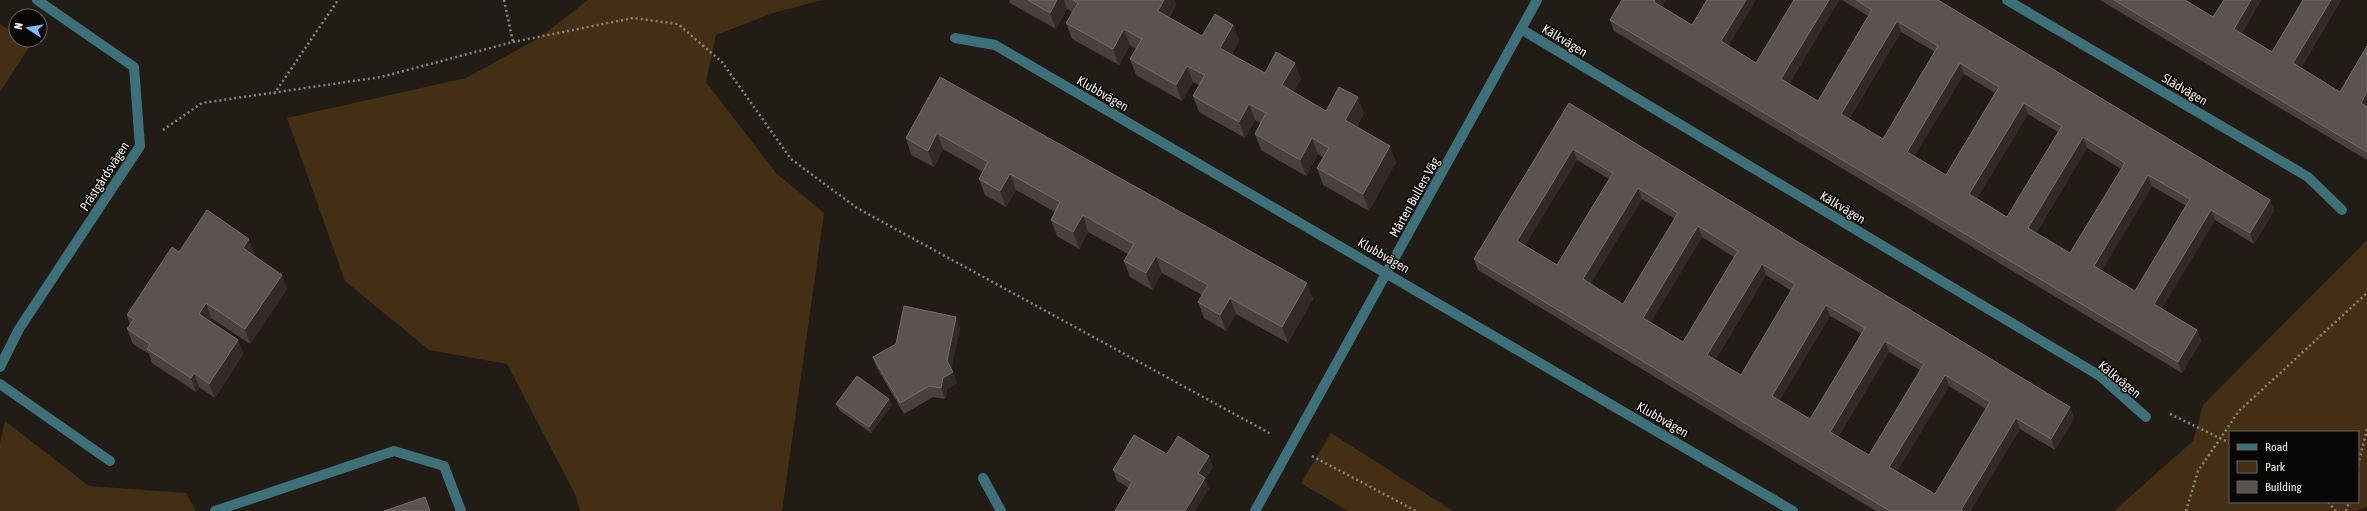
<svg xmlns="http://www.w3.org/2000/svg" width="2367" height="511" font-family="'Asap Condensed',sans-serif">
	<rect width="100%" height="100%" fill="#211c16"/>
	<!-- green -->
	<path fill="#452f14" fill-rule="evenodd" d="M588 0H823L776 12 716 35 706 82 776 173 824 213 782 511H580L575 494 507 364 429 350 345 281 287 118 466 78 539 38Z
		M0 24 16 34V40H25L31 44 0 92Z
		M2367 240V507L2355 511H2114L2193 441 2203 405ZM2230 432H2358V502H2230Z
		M5 421 89 486 186 493 196 511H0V443Z
		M1331 433 1453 511H1348L1301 483Z"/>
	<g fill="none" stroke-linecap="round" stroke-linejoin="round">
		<!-- path -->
		<path stroke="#898580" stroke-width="2.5" stroke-dasharray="2 3" stroke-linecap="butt" d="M504 0 513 42
			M274 94 338 0
			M163 130 202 103 381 77 513 42 633 18 678 24 722 62 791 159 857 208 1271 434
			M2170 414 2230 443
			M1312 456 1416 511
			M2358 465 2367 429
			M2328 502 2336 511
			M2186 511 2198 471 2239 411 2367 293
			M2346 511 2349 502"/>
		<!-- service -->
		<path stroke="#3e707a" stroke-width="10" d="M0 384 110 461
			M215 511 394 451 444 466 461 511"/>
		<!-- minor -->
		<path stroke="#3e707a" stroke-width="10" d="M2007 0 2308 177 2342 210
			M1521 29 2100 376 2146 417
			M955 38 995 45 1793 511
			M0 367 19 329 140 146 134 67 37 0
			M983 478 1001 511
			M1255 511 1537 0"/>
	</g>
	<!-- wall -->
	<path fill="#4a403e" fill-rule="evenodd" d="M1009 0H1139L1176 5 1169 18 1202 36 1233 25 1239 41 1232 54 1265 73 1301 79 1293 92 1326 111 1364 113 1357 127 1396 162 1369 211 1323 185 1317 168 1324 158 1318 154 1306 176 1261 150 1255 134 1260 123 1255 120 1245 138 1199 112 1193 96 1199 85 1193 82 1182 101 1136 75 1130 59 1136 49 1130 45 1119 65 1072 39 1066 23 1073 12 1067 9 1056 29 1010 3Z
		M1794 0H1839L1789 84 1818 101 1868 16 1842 0H1938L2270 200 2274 211 2254 244 2215 220 2161 309 2197 330 2201 341 2182 373 1614 31 1610 20 1662 7 1756 63ZM1901 32 1935 52 1883 139 1849 119ZM1964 74 1995 93 1946 175 1914 156ZM2028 114 2058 132 2007 217 1977 198ZM2087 148 2121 169 2070 253 2036 233ZM2152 186 2186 206 2135 291 2101 271Z
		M2100 0H2185L2213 17 2224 0H2261L2242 33 2272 52 2303 0H2341L2301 68 2340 92 2367 46V160Z
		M940 77 1313 299 1288 343 1236 314 1226 331 1204 318 1198 302 1202 295 1162 273 1152 290 1130 277 1124 261 1128 254 1088 232 1079 249 1057 236 1051 220 1055 212 1016 190 1006 207 985 195 979 179 983 172 943 149 934 167 911 155 906 138Z
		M1569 103 2070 407 2074 418 2055 450 2020 429 1970 511H1876L1478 270 1474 259ZM1577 160 1609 179 1557 265 1525 245ZM1642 199 1675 219 1623 304 1590 284ZM1702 237 1734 257 1683 342 1650 322ZM1766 275 1792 291 1741 375 1715 360ZM1830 316 1862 334 1810 419 1779 400ZM1889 352 1920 370 1869 455 1838 437ZM1949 386 1986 409 1935 494 1897 471Z
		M179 252 254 253 253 255 287 289 250 344 211 318 209 320 238 340 243 354 215 398 199 387 196 392 152 363 149 354 133 344 127 329 130 325 127 315Z
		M956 317 960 328 951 369 957 383 947 389 945 399 933 397 904 414 877 368 873 357Z
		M889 399 892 405 871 433 839 410 836 404Z
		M1167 454 1213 467 1205 479 1209 489 1129 488 1117 481 1113 470Z"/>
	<!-- shaded-wall -->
	<path fill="#322a26" d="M1057 0H1064L1067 9 1056 29 1050 13Z
		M1164 0H1175L1176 5 1163 28 1158 11Z
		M1655 0H1666L1658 13 1654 2Z
		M1746 0H1756L1725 52 1721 41Z
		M1829 0H1839L1785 90 1781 79Z
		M2251 0H2261L2238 40 2234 29Z
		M2331 0H2341L2297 74 2293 63Z
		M1897 21 1901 32 1845 125 1841 114Z
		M1233 25 1239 41 1226 64 1220 48Z
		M1124 29 1130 45 1119 65 1113 49Z
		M1295 63 1301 79 1288 102 1282 85Z
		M1960 63 1964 74 1911 162 1907 152Z
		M1187 66 1193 82 1182 101 1176 85Z
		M2367 92V110L2361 103Z
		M1358 97 1364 113 1351 136 1345 120Z
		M2024 103 2028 114 1973 205 1969 194Z
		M1249 104 1255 120 1245 138 1239 122Z
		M937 133 943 149 934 167 928 151Z
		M2083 137 2087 148 2032 239 2028 228Z
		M1312 138 1318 154 1306 176 1300 160Z
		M1390 146 1396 162 1369 211 1363 194Z
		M1573 149 1577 160 1521 252 1517 241Z
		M1010 174 1016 190 1006 207 1000 191Z
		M2148 175 2152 186 2098 277 2094 266Z
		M1638 188 1642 199 1587 290 1583 279Z
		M2270 200 2274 211 2254 244 2250 233Z
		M2211 210 2215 220 2158 315 2154 304Z
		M1083 215 1088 232 1079 249 1073 232Z
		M1698 226 1702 237 1647 329 1643 318Z
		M249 239 254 253 248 263 243 248Z
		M1156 256 1162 273 1152 290 1146 273Z
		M1762 264 1766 275 1711 366 1707 355Z
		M282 275 287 289 250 344 245 329Z
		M1307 283 1313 299 1288 343 1282 327Z
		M1230 298 1236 314 1226 331 1220 315Z
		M206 303 211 318 204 328 199 314Z
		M1826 305 1830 316 1776 407 1772 396Z
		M956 317 960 328 951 372 947 361Z
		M2197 330 2201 341 2182 373 2178 362Z
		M238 340 243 354 215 398 209 384Z
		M1885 341 1889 352 1834 443 1830 432Z
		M953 372 957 383 947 389 945 399 941 388 943 378Z
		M194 373 199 387 196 392 191 378Z
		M1945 375 1949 386 1893 478 1889 467Z
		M889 399 892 405 871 433 869 427Z
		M2070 407 2074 418 2055 450 2051 439Z
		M2016 418 2020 429 1970 511H1961V510Z
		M1209 456 1213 467 1205 479 1209 489 1195 511H1185L1198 473Z"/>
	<!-- building -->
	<path fill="#5c5351" stroke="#746c69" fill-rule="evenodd" d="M1028 0H1057L1050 13Z
		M1073 0H1164L1158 11 1202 36 1215 14 1233 25 1220 48 1265 73 1276 52 1295 63 1282 85 1326 111 1339 87 1358 97 1345 120 1390 146 1363 194 1317 168 1329 148 1312 138 1300 160 1255 134 1266 113 1249 104 1239 122 1193 96 1205 75 1187 66 1176 85 1130 59 1142 39 1124 29 1113 49 1066 23 1078 3Z
		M1622 0H1655L1654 2 1692 25 1707 0H1746L1721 41 1756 63 1794 0H1829L1781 79 1818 101 1872 10 1856 0H1938L2270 200 2250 233 2211 210 2154 304 2197 330 2178 362 1610 20ZM1897 21 1938 46 1883 139 1841 114ZM1960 63 1999 87 1946 175 1907 152ZM2024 103 2062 126 2007 217 1969 194ZM2083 137 2125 163 2070 253 2028 228ZM2148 175 2190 199 2135 291 2094 266Z
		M2114 0H2185L2213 17 2224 0H2251L2234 29 2272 52 2303 0H2331L2293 63 2340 92 2367 46V92L2361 103 2367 107V152Z
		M940 77 1307 283 1282 327 1230 298 1220 315 1198 302 1208 285 1156 256 1146 273 1124 261 1134 244 1083 215 1073 232 1051 220 1060 202 1010 174 1000 191 979 179 988 162 937 133 928 151 906 138Z
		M1569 103 2070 407 2051 439 2016 418 1961 510 1963 511H1890L1474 259ZM1573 149 1613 173 1557 265 1517 241ZM1638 188 1678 213 1623 304 1583 279ZM1698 226 1738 251 1683 342 1643 318ZM1762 264 1795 284 1741 375 1707 355ZM1826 305 1865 328 1810 419 1772 396ZM1885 341 1924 364 1869 455 1830 432ZM1945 375 1990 402 1935 494 1889 467Z
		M207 210 249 239 243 248 282 275 245 329 206 303 199 314 238 340 209 384 194 373 191 378 147 349 150 344 127 329 134 319 127 315 172 247 179 252Z
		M904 306 956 317 947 361 953 372 943 378 941 388 929 386 900 403 873 357 896 344Z
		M857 376 889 399 869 427 836 404Z
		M1134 435 1167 454 1178 436 1209 456 1198 473 1205 478 1185 511H1115L1132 482 1113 470Z
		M425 497 430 511H384Z"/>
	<g text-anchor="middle" stroke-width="3" stroke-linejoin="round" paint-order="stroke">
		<!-- street labels -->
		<g font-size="13" fill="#f4f0ec" stroke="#090705">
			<text transform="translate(1565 40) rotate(31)" y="5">Kälkvägen</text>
			<text transform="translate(2185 89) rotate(30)" y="5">Slädvägen</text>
			<text transform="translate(1103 93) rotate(30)" y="5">Klubbvägen</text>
			<text transform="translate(104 176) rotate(-57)" y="5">Prästgårdsvägen</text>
			<text transform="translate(1414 197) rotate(-61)" y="5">Mårten Bullers Väg</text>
			<text transform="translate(1843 207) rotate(31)" y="5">Kälkvägen</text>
			<text transform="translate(1384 255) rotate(30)" y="5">Klubbvägen</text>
			<text transform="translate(2120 379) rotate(39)" y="5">Kälkvägen</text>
			<text transform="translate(1663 419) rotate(30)" y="5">Klubbvägen</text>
		</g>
	</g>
	<!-- legend -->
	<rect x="2229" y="431" width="130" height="72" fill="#090705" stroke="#676461"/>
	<rect x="2237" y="444" width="20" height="6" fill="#3e707a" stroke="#676461"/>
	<text x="2265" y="451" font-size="12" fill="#f4f0ec">Road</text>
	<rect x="2237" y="461" width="20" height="12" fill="#452f14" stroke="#676461"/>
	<text x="2265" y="471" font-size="12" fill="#f4f0ec">Park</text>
	<rect x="2237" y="481" width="20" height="12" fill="#5c5351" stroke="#676461"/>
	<text x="2265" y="491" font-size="12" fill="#f4f0ec">Building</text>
	<!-- north arrow -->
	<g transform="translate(28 28) rotate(282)"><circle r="19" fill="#090705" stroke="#676461"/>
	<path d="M0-3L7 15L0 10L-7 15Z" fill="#82bcfa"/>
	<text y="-6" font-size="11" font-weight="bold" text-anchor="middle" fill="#f4f0ec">N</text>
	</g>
</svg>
